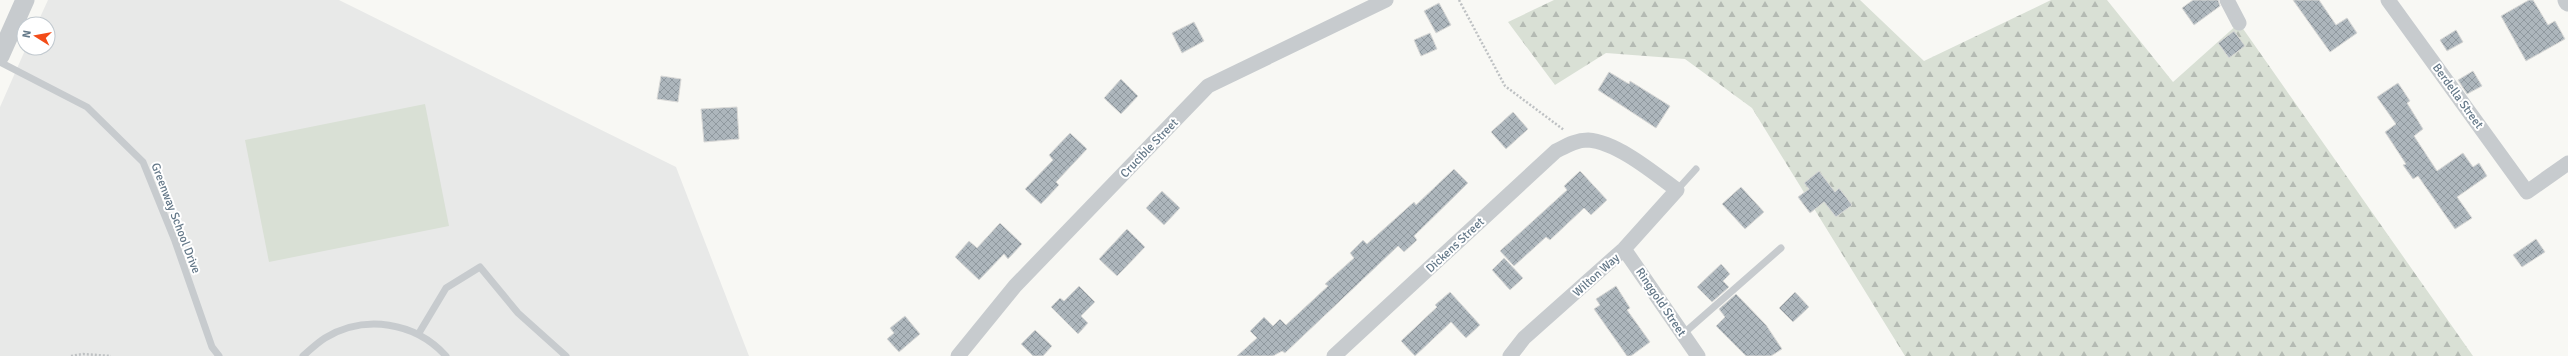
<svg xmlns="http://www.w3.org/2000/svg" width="2568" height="356" font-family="Signika,sans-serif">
	<defs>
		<pattern id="forest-firs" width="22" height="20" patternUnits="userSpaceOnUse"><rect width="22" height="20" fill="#d9e0d5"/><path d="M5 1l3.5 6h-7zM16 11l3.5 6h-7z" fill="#b4bab3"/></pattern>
		<pattern id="building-cross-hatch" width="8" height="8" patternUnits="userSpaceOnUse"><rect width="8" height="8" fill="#adb6bc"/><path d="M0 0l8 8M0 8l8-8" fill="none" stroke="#90999f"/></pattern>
	</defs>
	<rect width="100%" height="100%" fill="#f8f8f4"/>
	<!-- built -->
	<path fill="#e8e9e8" d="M48 0H339L676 167 749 356H0V107L26 48H48V24H37Z"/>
	<!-- forest -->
	<path fill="url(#forest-firs)" d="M1554 0H1860L1924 61 2051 0H2107L2173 82 2239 23 2473 356H1905L1752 108 1685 59 1606 53 1555 85 1508 22Z"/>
	<!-- garden -->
	<path fill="#d9e0d5" d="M425 104 449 226 269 262 245 140Z"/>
	<!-- building -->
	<path fill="url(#building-cross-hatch)" stroke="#d9d9d7" d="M2193 0H2218L2220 6 2194 25 2182 8Z
		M2293 0H2319L2336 25 2347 18 2357 33 2330 52Z
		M2529 0H2533L2548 25 2555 21 2565 39 2526 61 2501 16Z
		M1439 3 1451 25 1436 33 1424 11Z
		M1194 22 1204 41 1182 53 1172 33Z
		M2456 30 2463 42 2447 51 2440 40Z
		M2234 31 2245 46 2229 58 2218 43Z
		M1430 33 1437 49 1421 56 1414 40Z
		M2473 71 2482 86 2467 94 2458 80Z
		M1609 72 1629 84 1630 81 1670 106 1656 128 1598 90Z
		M661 76 681 79 678 102 657 99Z
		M1121 79 1138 96 1121 114 1104 98Z
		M2398 83 2410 101 2407 103 2423 129 2414 136 2437 171 2463 153 2473 167 2479 163 2487 176 2457 197 2472 218 2455 229 2418 176 2413 179 2403 165 2406 164 2385 132 2396 124 2377 97Z
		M737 107 739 139 704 142 701 109Z
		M1513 112 1528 129 1506 149 1491 132Z
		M1070 133 1087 149 1056 182 1059 185 1041 204 1025 189 1053 160 1049 155Z
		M1454 169 1468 183 1414 236 1417 240 1404 252 1398 246 1285 353 1282 351 1273 356H1237L1257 338 1250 331 1264 317 1273 326 1280 319 1286 325 1328 286 1325 284 1354 258 1350 253 1363 240 1367 244 1414 202 1416 205Z
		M1580 171 1607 200 1591 215 1584 208 1550 240 1546 237 1514 266 1500 251 1567 190 1564 186Z
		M1819 171 1835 192 1839 188 1852 205 1836 217 1824 202 1810 213 1798 197 1809 189 1804 183Z
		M1741 187 1764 212 1745 229 1722 204Z
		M1162 191 1180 208 1164 225 1146 208Z
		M1000 223 1022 244 1008 259 1004 254 979 280 955 257 969 241 977 248Z
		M1127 229 1145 247 1117 276 1099 259Z
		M2536 239 2545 252 2522 267 2513 255Z
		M1504 258 1523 278 1510 290 1492 270Z
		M1721 264 1730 274 1723 281 1729 287 1712 302 1697 287Z
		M1079 286 1095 302 1081 316 1088 323 1078 334 1051 307 1060 298 1064 301Z
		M1616 286 1630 308 1627 310 1650 342 1631 356H1627L1594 309 1600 305 1596 299Z
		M1450 292 1480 325 1466 338 1451 322 1415 356 1401 341 1437 307 1435 305Z
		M1795 292 1809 307 1793 322 1779 308Z
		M1736 294 1766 325 1782 349 1771 356H1746L1716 326 1725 317 1719 309Z
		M905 316 920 334 899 352 887 339 894 333 890 328Z
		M1035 330 1052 346 1043 356H1033L1021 344Z"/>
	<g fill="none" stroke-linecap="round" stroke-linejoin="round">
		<!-- path -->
		<path stroke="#bec1c3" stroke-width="2.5" stroke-dasharray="2 2" stroke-linecap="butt" d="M1459 0 1505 86 1564 130
			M71 356 83 354 111 356"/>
		<!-- service -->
		<path stroke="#c7cbce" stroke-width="7" d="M0 62 87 107 143 162 175 241 212 347 219 356
			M1677 190 1696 169
			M419 333 446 288 480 267 518 313 566 356
			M1683 334 1781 248
			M303 356C310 350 317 343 325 338 365 314 415 322 446 356"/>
		<!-- minor -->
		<path stroke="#c7cbce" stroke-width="15" d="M2227 0 2239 23
			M2388 0 2527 192 2568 163
			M1624 249 1698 356
			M958 356 1015 286 1208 86 1386 0
			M1334 356 1556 151C1566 146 1576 140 1588 140 1617 142 1654 173 1677 190L1624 249 1524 338 1510 356"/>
		<!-- tertiary -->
		<path stroke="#c7cbce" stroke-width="19" d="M2567 0 2568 2
			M0 56 25 0"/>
	</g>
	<g text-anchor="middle" stroke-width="4" stroke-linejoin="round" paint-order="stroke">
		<!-- street labels -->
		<g font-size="12" fill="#647888" stroke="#fff">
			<text transform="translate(2458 96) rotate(54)" y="4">Berdella Street</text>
			<text transform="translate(1149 148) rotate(-46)" y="4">Crucible Street</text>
			<text transform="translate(176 218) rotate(69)" y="4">Greenway School Drive</text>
			<text transform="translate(1455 245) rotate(-43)" y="4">Dickens Street</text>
			<text transform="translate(1596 275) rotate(-42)" y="4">Wilton Way</text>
			<text transform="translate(1661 302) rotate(56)" y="4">Ringgold Street</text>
		</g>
	</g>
	<!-- north arrow -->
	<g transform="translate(36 36) rotate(281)"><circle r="19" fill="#ffffff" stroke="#c1c9cf"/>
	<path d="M0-3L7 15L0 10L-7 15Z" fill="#f34c19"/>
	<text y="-6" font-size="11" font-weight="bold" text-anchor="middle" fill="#647888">N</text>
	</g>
</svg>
